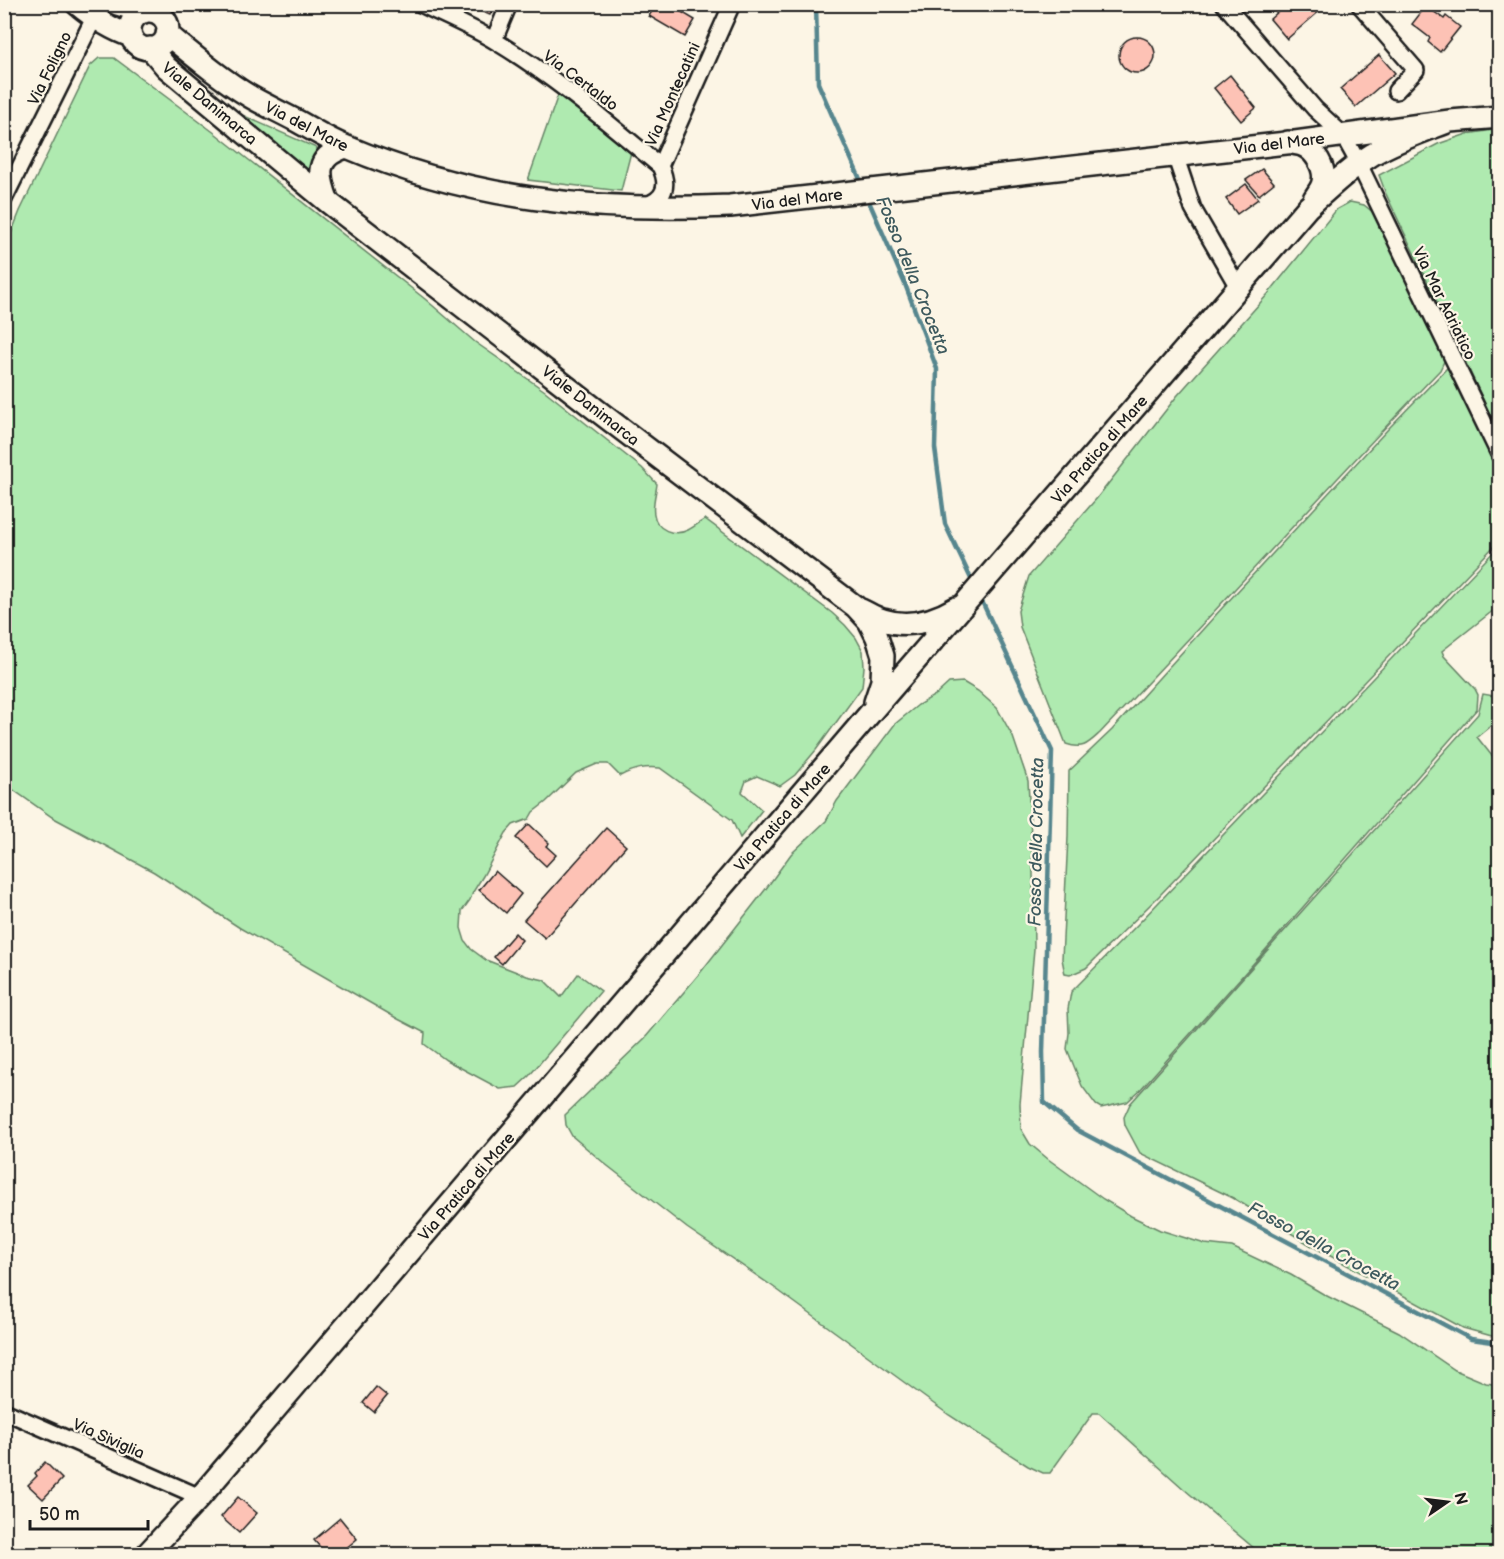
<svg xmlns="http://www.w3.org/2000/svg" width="1504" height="1559" font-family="'Balsamiq Sans',sans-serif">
	<rect width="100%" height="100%" fill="#fcf5e5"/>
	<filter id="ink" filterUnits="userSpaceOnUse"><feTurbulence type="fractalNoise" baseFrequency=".0167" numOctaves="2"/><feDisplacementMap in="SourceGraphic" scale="12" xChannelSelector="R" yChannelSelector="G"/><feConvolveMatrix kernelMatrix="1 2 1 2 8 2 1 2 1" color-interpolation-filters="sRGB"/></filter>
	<g filter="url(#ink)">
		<!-- green -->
		<path fill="#afeab0" stroke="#668366" stroke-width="1.5" d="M99 58H114L216 134 425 299 475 342 545 391 642 468 657 484C656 493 652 505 654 514 656 530 674 537 688 530 694 527 699 523 705 519L832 613 845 625 856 638 863 651 864 667 862 687 816 750 795 775 780 786 757 776 746 781 742 792 762 810 740 838 732 820 660 768C645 766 634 769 620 776L608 764H597L576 773 546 802 533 812 529 819 513 825 506 833 483 876 473 892 470 900 462 911 461 928 465 941 471 949 486 960 527 976 544 980 561 997 578 974 601 991 529 1076 517 1087 500 1089 446 1060 424 1044 425 1033 398 1019 240 928 154 872 52 817 5 784V249L20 211 90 66Z
			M558 95 631 152 621 191 528 180Z
			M224 107 323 151 313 162 310 174Z
			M1499 129H1500L1499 433 1386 194 1379 175 1438 144 1467 134Z
			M1350 202 1364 205 1374 213 1388 237 1446 357 1440 370C1325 489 1215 613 1100 733 1088 744 1083 750 1066 744L1020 627 1018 611 1029 576 1097 498 1177 396 1268 294 1337 209Z
			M1448 367 1455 376 1499 467V541L1159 896 1086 968 1070 975 1065 974 1062 959 1068 837 1069 771 1112 730 1223 607 1389 428Z
			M1499 546V606L1442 651 1444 656 1475 689 1478 695 1477 709 1261 955 1140 1090 1127 1102 1101 1108 1096 1105 1082 1086 1067 1049 1069 1033 1068 1009 1071 992 1138 924Z
			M963 682 978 691 997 708 1013 737 1028 781 1033 873 1034 949 1020 1104 1021 1129 1030 1144 1048 1159 1103 1199 1131 1216 1160 1230 1205 1244 1232 1247 1291 1275 1325 1295 1399 1332 1455 1370 1486 1383 1499 1385V1554H1261L1185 1490 1099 1413H1093L1050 1473H1043L1028 1466 949 1415 772 1286 687 1228 604 1163 572 1136 566 1125 565 1115 645 1038 700 973 765 890 791 854 826 821 837 801 895 724 918 705 937 694 949 683Z
			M1499 693V719L1477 737 1500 766 1499 1338 1463 1328 1312 1246 1233 1198 1140 1153 1125 1125 1124 1117 1130 1104 1478 714 1483 694 1494 696Z"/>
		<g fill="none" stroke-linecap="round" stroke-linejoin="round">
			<!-- stream -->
			<path stroke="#57868e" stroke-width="4.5" d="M816 4 818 83 863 186
				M867 197 905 284 937 369 935 448 945 524 974 585
				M979 595 1052 751 1043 1052 1044 1102 1077 1130 1471 1339 1500 1343"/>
		</g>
		<!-- building -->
		<path fill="#fdc2b5" stroke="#1c1c1c" stroke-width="1.5" d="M464 4H495L490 15Z
			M656 4H680L678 10 695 20 685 37 649 16Z
			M1287 4H1321L1323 8 1287 39 1270 19Z
			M1426 6 1444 19 1446 16 1460 27 1440 52 1428 42 1430 38 1412 24Z
			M1119 55a18 18 0 1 1 36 0a18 18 0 1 1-36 0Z
			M1379 55 1395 73 1356 107 1340 89Z
			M1230 75 1256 108 1241 121 1214 88Z
			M1262 169 1274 183 1259 195 1246 180Z
			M1246 184 1258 199 1237 214 1226 199Z
			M529 824 549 843 546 846 556 855 546 866 516 838Z
			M606 828 626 846 545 938 524 920Z
			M495 871 521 894 506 913 479 890Z
			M515 933 522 940 502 964 494 957Z
			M376 1387 387 1396 374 1412 363 1403Z
			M45 1462 62 1479 43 1499 28 1485 37 1476 35 1473Z
			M238 1497 257 1513 239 1533 221 1517Z
			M340 1518 357 1539 339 1554H326L314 1540Z"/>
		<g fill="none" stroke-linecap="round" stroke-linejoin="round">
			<defs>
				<path id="street" d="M161 4V16
					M421 4C445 16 472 27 495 41 555 77 607 122 660 166 669 185 666 199 644 206
					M1224 4 1315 109 1343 135 1359 164 1500 456
					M1359 4 1416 70 1396 91
					M494 40 509 4
					M1175 155 1193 209 1238 287
					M660 166 732 4
					M4 199 94 18
					M4 1411 200 1497"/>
				<path id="secondary" d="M77 4C94 18 110 29 131 36
					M117 4 144 12
					M130 30a19 19 0 1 1 38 0a19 19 0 1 1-38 0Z
					M167 34C194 56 221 79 251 97 265 105 280 112 295 120 312 129 329 140 347 147 472 200 596 212 730 206L1295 142 1450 121 1500 117
					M150 48 166 67 328 202 603 415 856 607 869 621 877 637 883 656 882 681 875 702
					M1288 142C1293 143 1298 144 1302 145 1315 150 1326 168 1323 182 1322 188 1317 194 1314 199
					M328 202C318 175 314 157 346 147
					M861 610C868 613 875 618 883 620 908 628 934 621 956 608
					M147 1554 200 1497 872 711 1308 207C1329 188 1349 169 1373 154 1397 140 1424 131 1450 121"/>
			</defs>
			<!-- street casing -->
			<use href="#street" stroke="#1c1c1c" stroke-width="20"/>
			<!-- secondary casing -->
			<use href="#secondary" stroke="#1c1c1c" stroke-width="26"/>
			<!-- street -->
			<use href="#street" stroke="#fcf5e5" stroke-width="15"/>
			<!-- secondary -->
			<use href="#secondary" stroke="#fcf5e5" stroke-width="21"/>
		</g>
	</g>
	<g text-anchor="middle" stroke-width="4.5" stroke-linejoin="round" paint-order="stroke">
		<!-- street labels -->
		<g font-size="16" fill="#1c1c1c" stroke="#fcf5e5">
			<text transform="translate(49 68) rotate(-64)" y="6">Via Foligno</text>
			<text transform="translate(581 80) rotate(37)" y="6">Via Certaldo</text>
			<text transform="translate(672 94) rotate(-66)" y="6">Via Montecatini</text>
			<text transform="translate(210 103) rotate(40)" y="6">Viale Danimarca</text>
			<text transform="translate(307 126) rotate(27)" y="6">Via del Mare</text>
			<text transform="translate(1279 143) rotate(-7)" y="6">Via del Mare</text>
			<text transform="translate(797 199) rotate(-7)" y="6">Via del Mare</text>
			<text transform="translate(1445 303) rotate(64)" y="6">Via Mar Adriatico</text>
			<text transform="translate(591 405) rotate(38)" y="6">Viale Danimarca</text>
			<text transform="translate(1099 449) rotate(-49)" y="6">Via Pratica di Mare</text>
			<text transform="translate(782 817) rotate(-49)" y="6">Via Pratica di Mare</text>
			<text transform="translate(466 1186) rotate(-49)" y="6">Via Pratica di Mare</text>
			<text transform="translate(109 1438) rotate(24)" y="6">Via Siviglia</text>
		</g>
		<!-- water labels -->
		<g font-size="18" font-style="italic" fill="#3e5a5e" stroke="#fcf5e5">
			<text transform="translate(913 275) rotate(68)" y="6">Fosso della Crocetta</text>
			<text transform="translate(1036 842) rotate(-89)" y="6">Fosso della Crocetta</text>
			<text transform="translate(1324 1246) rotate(28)" y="6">Fosso della Crocetta</text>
		</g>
	</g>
	<!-- margin -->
	<rect width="1504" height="1559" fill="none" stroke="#fcf5e5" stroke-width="24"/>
	<rect x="12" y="12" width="1480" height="1535" fill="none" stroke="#1c1c1c" stroke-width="2" filter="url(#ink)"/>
	<!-- north arrow -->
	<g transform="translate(1447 1502) rotate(76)" stroke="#fcf5e5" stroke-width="4.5" paint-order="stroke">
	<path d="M0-4.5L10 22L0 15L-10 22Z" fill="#1c1c1c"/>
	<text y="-9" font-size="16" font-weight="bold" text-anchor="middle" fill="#1c1c1c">N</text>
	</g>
	<!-- scale -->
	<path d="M30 1520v9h118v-9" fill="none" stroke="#1c1c1c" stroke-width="3"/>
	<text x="39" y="1520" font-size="18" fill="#1c1c1c" stroke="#fcf5e5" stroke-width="4.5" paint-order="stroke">50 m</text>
</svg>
